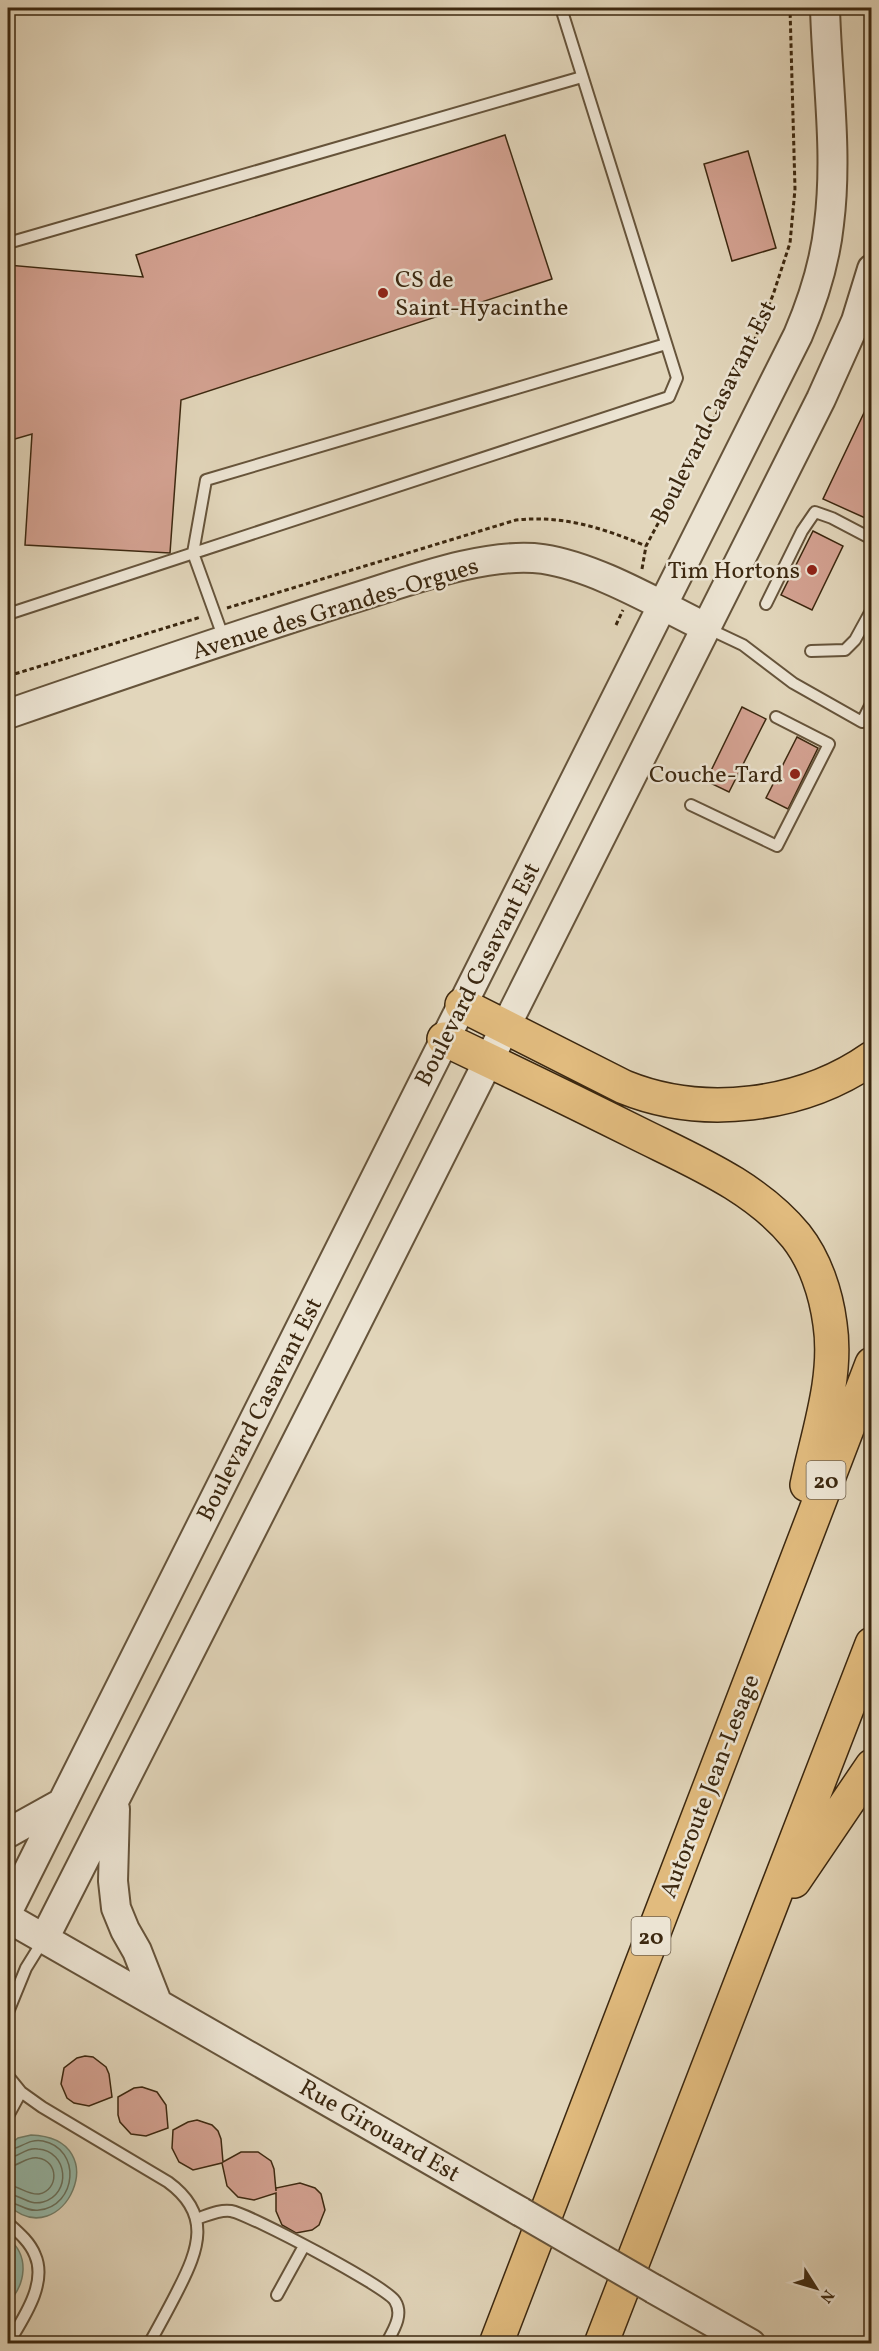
<svg xmlns="http://www.w3.org/2000/svg" width="879" height="2351" font-family="Vollkorn,serif">
	<rect width="100%" height="100%" fill="#e2d6bb"/>
	<filter id="stains"><feTurbulence type="fractalNoise" baseFrequency=".00333" numOctaves="4"/><feColorMatrix values="0 0 0 0 .2 0 0 0 0 .09 0 0 0 0 .02 0 0 0 .5 -.17"/></filter>
	<radialGradient id="worn" r=".72"><stop offset=".6" stop-color="#630" stop-opacity="0"/><stop offset="1" stop-color="#630" stop-opacity=".3"/></radialGradient>
	<!-- water -->
	<path fill="#96baaa" stroke="#72806c" stroke-width="1.5" d="M31 2135C118 2138 63 2256 8 2205V2146L18 2138Z
		M8 2238C30 2256 26 2284 8 2303Z"/>
	<g fill="none" stroke-linecap="round" stroke-linejoin="round">
		<!-- shore -->
		<path stroke="#69715d" stroke-width="1.5" d="M8 2150C20 2149 29 2138 43 2141 82 2149 77 2206 39 2210 26 2212 19 2203 8 2202
			M8 2158C19 2157 26 2147 38 2149 68 2151 72 2194 43 2202 29 2206 21 2195 8 2194
			M8 2167C19 2166 27 2156 38 2158 59 2161 59 2190 39 2194 28 2195 19 2186 8 2185"/>
	</g>
	<!-- building -->
	<path fill="#d4a292" stroke="#3c2810" stroke-width="1.5" d="M505 135 552 279 181 400 170 553 25 545 32 434 8 441V265L143 277 136 255Z
		M748 151 776 248 732 261 704 164Z
		M872 396V521L823 499Z
		M813 531 843 546 812 610 781 595Z
		M742 707 766 719 729 792 706 781Z
		M797 737 818 748 788 809 766 798Z
		M85 2056 93 2057 106 2067 109 2074 112 2097 89 2106 74 2103 67 2098 61 2084 64 2068 77 2058Z
		M142 2087 157 2092 166 2105 168 2128 146 2136 131 2134 120 2122 118 2115V2097L134 2088Z
		M197 2120 212 2125 218 2131 221 2139 223 2162 241 2152H258L271 2161 274 2169 276 2191V2188L300 2183 315 2188 321 2194 325 2210 319 2225 312 2230 296 2233 282 2225 276 2211V2193L254 2200 238 2197 227 2186 222 2163 193 2170 179 2162 172 2148 173 2130 188 2122Z"/>
	<g fill="none" stroke-linecap="round" stroke-linejoin="round">
		<defs>
			<path id="service" d="M8 243 582 77
				M766 604 802 531 815 512 832 518 872 539
				M8 614 669 397 677 378 561 8
				M707 628 743 645 793 683 862 722 872 702
				M224 639 193 553 206 480 666 344
				M811 651 845 650 855 640 872 609
				M691 805 777 846 829 744 776 717
				M8 2012 26 1968 44 1939
				M8 2076 21 2092 42 2107 168 2182C212 2214 199 2249 178 2290 169 2308 159 2326 149 2344
				M8 2116 21 2092
				M196 2219C206 2216 220 2209 231 2211 251 2215 387 2287 395 2301 404 2315 393 2331 386 2344
				M8 2223C18 2232 30 2242 35 2255 48 2284 22 2320 8 2344
				M277 2295 304 2246"/>
			<path id="tertiary" d="M8 714C121 675 234 636 348 600 404 583 485 551 543 559 596 567 656 603 705 627
				M115 1809 113 1881 116 1908 125 1930 137 1951 157 2002
				M8 1833 62 1803
				M8 1911 798 335C813 300 825 262 829 224 838 153 827 79 825 8
				M8 1918 521 2212
				M44 1939 341 1354 821 399 856 321 872 269
				M654 2289 751 2344"/>
			<path id="motorway" d="M462 1005 624 1087C703 1119 802 1107 872 1058
				M444 1039C509 1070 573 1101 637 1133 693 1161 755 1186 796 1236 815 1260 826 1293 830 1324 838 1377 818 1433 807 1485
				M794 1881 872 1766
				M496 2344 872 1364
				M601 2344 872 1644"/>
		</defs>
		<!-- service casing -->
		<use href="#service" stroke="#66543b" stroke-width="14"/>
		<!-- tertiary casing -->
		<use href="#tertiary" stroke="#66543b" stroke-width="32"/>
		<!-- motorway casing -->
		<use href="#motorway" stroke="#3c2810" stroke-width="36"/>
		<!-- path -->
		<path stroke="#3c2810" stroke-width="3" stroke-dasharray="4.5 3" stroke-linecap="butt" d="M642 569 646 546 750 351 773 295 790 243 795 189 790 8
			M227 608 516 520C563 515 603 528 646 546
			M616 625 623 610
			M8 676 201 617"/>
		<!-- service -->
		<use href="#service" stroke="#ece4d3" stroke-width="10"/>
		<!-- tertiary -->
		<use href="#tertiary" stroke="#ece4d3" stroke-width="28"/>
		<!-- motorway -->
		<use href="#motorway" stroke="#e1bb7e" stroke-width="33"/>
		<defs>
			<path id="tertiary-bridge" d="M521 2212 654 2289"/>
		</defs>
		<!-- tertiary-bridge casing -->
		<use href="#tertiary-bridge" stroke="#66543b" stroke-width="32" stroke-linecap="butt"/>
		<!-- tertiary-bridge -->
		<use href="#tertiary-bridge" stroke="#ece4d3" stroke-width="28"/>
	</g>
	<!-- markers -->
	<g fill="#8f2418" stroke="#ece4d3" stroke-width="2">
		<circle cx="383" cy="293" r="6"/>
		<circle cx="812" cy="570" r="6"/>
		<circle cx="795" cy="774" r="6"/>
	</g>
	<g text-anchor="middle" stroke-width="5" stroke-linejoin="round" paint-order="stroke">
		<!-- shield labels -->
		<g fill="#ece4d3" stroke="#71604a" stroke-width="1.5">
			<rect x="806.5" y="1461" width="39" height="38" rx="4.5"/>
			<rect x="631.5" y="1917" width="39" height="38" rx="4.5"/>
		</g>
		<g font-size="22" font-weight="bold" fill="#3c2810">
			<text x="826" y="1488">20</text>
			<text x="651" y="1944">20</text>
		</g>
		<!-- poi labels -->
		<g font-size="24" fill="#3c2810" stroke="#ece4d3" text-anchor="end">
			<text x="395" y="287" text-anchor="start">CS de<tspan x="395" dy="28">Saint-Hyacinthe</tspan></text>
			<text x="800" y="578">Tim Hortons</text>
			<text x="783" y="782">Couche-Tard</text>
		</g>
		<!-- street labels -->
		<g font-size="24" fill="#3c2810" stroke="#ece4d3">
			<text transform="translate(713 412) rotate(-63)" y="8">Boulevard Casavant Est</text>
			<text transform="translate(335 608) rotate(-17)" y="8">Avenue des Grandes-Orgues</text>
			<text transform="translate(477 974) rotate(-63)" y="8">Boulevard Casavant Est</text>
			<text transform="translate(259 1409) rotate(-63)" y="8">Boulevard Casavant Est</text>
			<text transform="translate(709 1786) rotate(-69)" y="8">Autoroute Jean-Lesage</text>
			<text transform="translate(380 2130) rotate(30)" y="8">Rue Girouard Est</text>
		</g>
	</g>
	<!-- margin -->
	<rect width="879" height="2351" fill="none" stroke="#e2d6bb" stroke-width="30"/>
	<rect x="9" y="9" width="861" height="2333" fill="none" stroke="#3c2810" stroke-width="3"/>
	<rect x="15" y="15" width="849" height="2321" fill="none" stroke="#3c2810" stroke-width="1.5"/>
	<!-- north arrow -->
	<g transform="translate(816 2288) rotate(127)" stroke="#ece4d3" stroke-width="4.5" paint-order="stroke">
	<path d="M0-4.5L10 22L0 15L-10 22Z" fill="#3c2810"/>
	<text y="-9" font-size="16" font-weight="bold" text-anchor="middle" fill="#3c2810">N</text>
	</g>
	<rect width="100%" height="100%" filter="url(#stains)"/>
	<rect width="100%" height="100%" fill="url(#worn)"/>
</svg>
